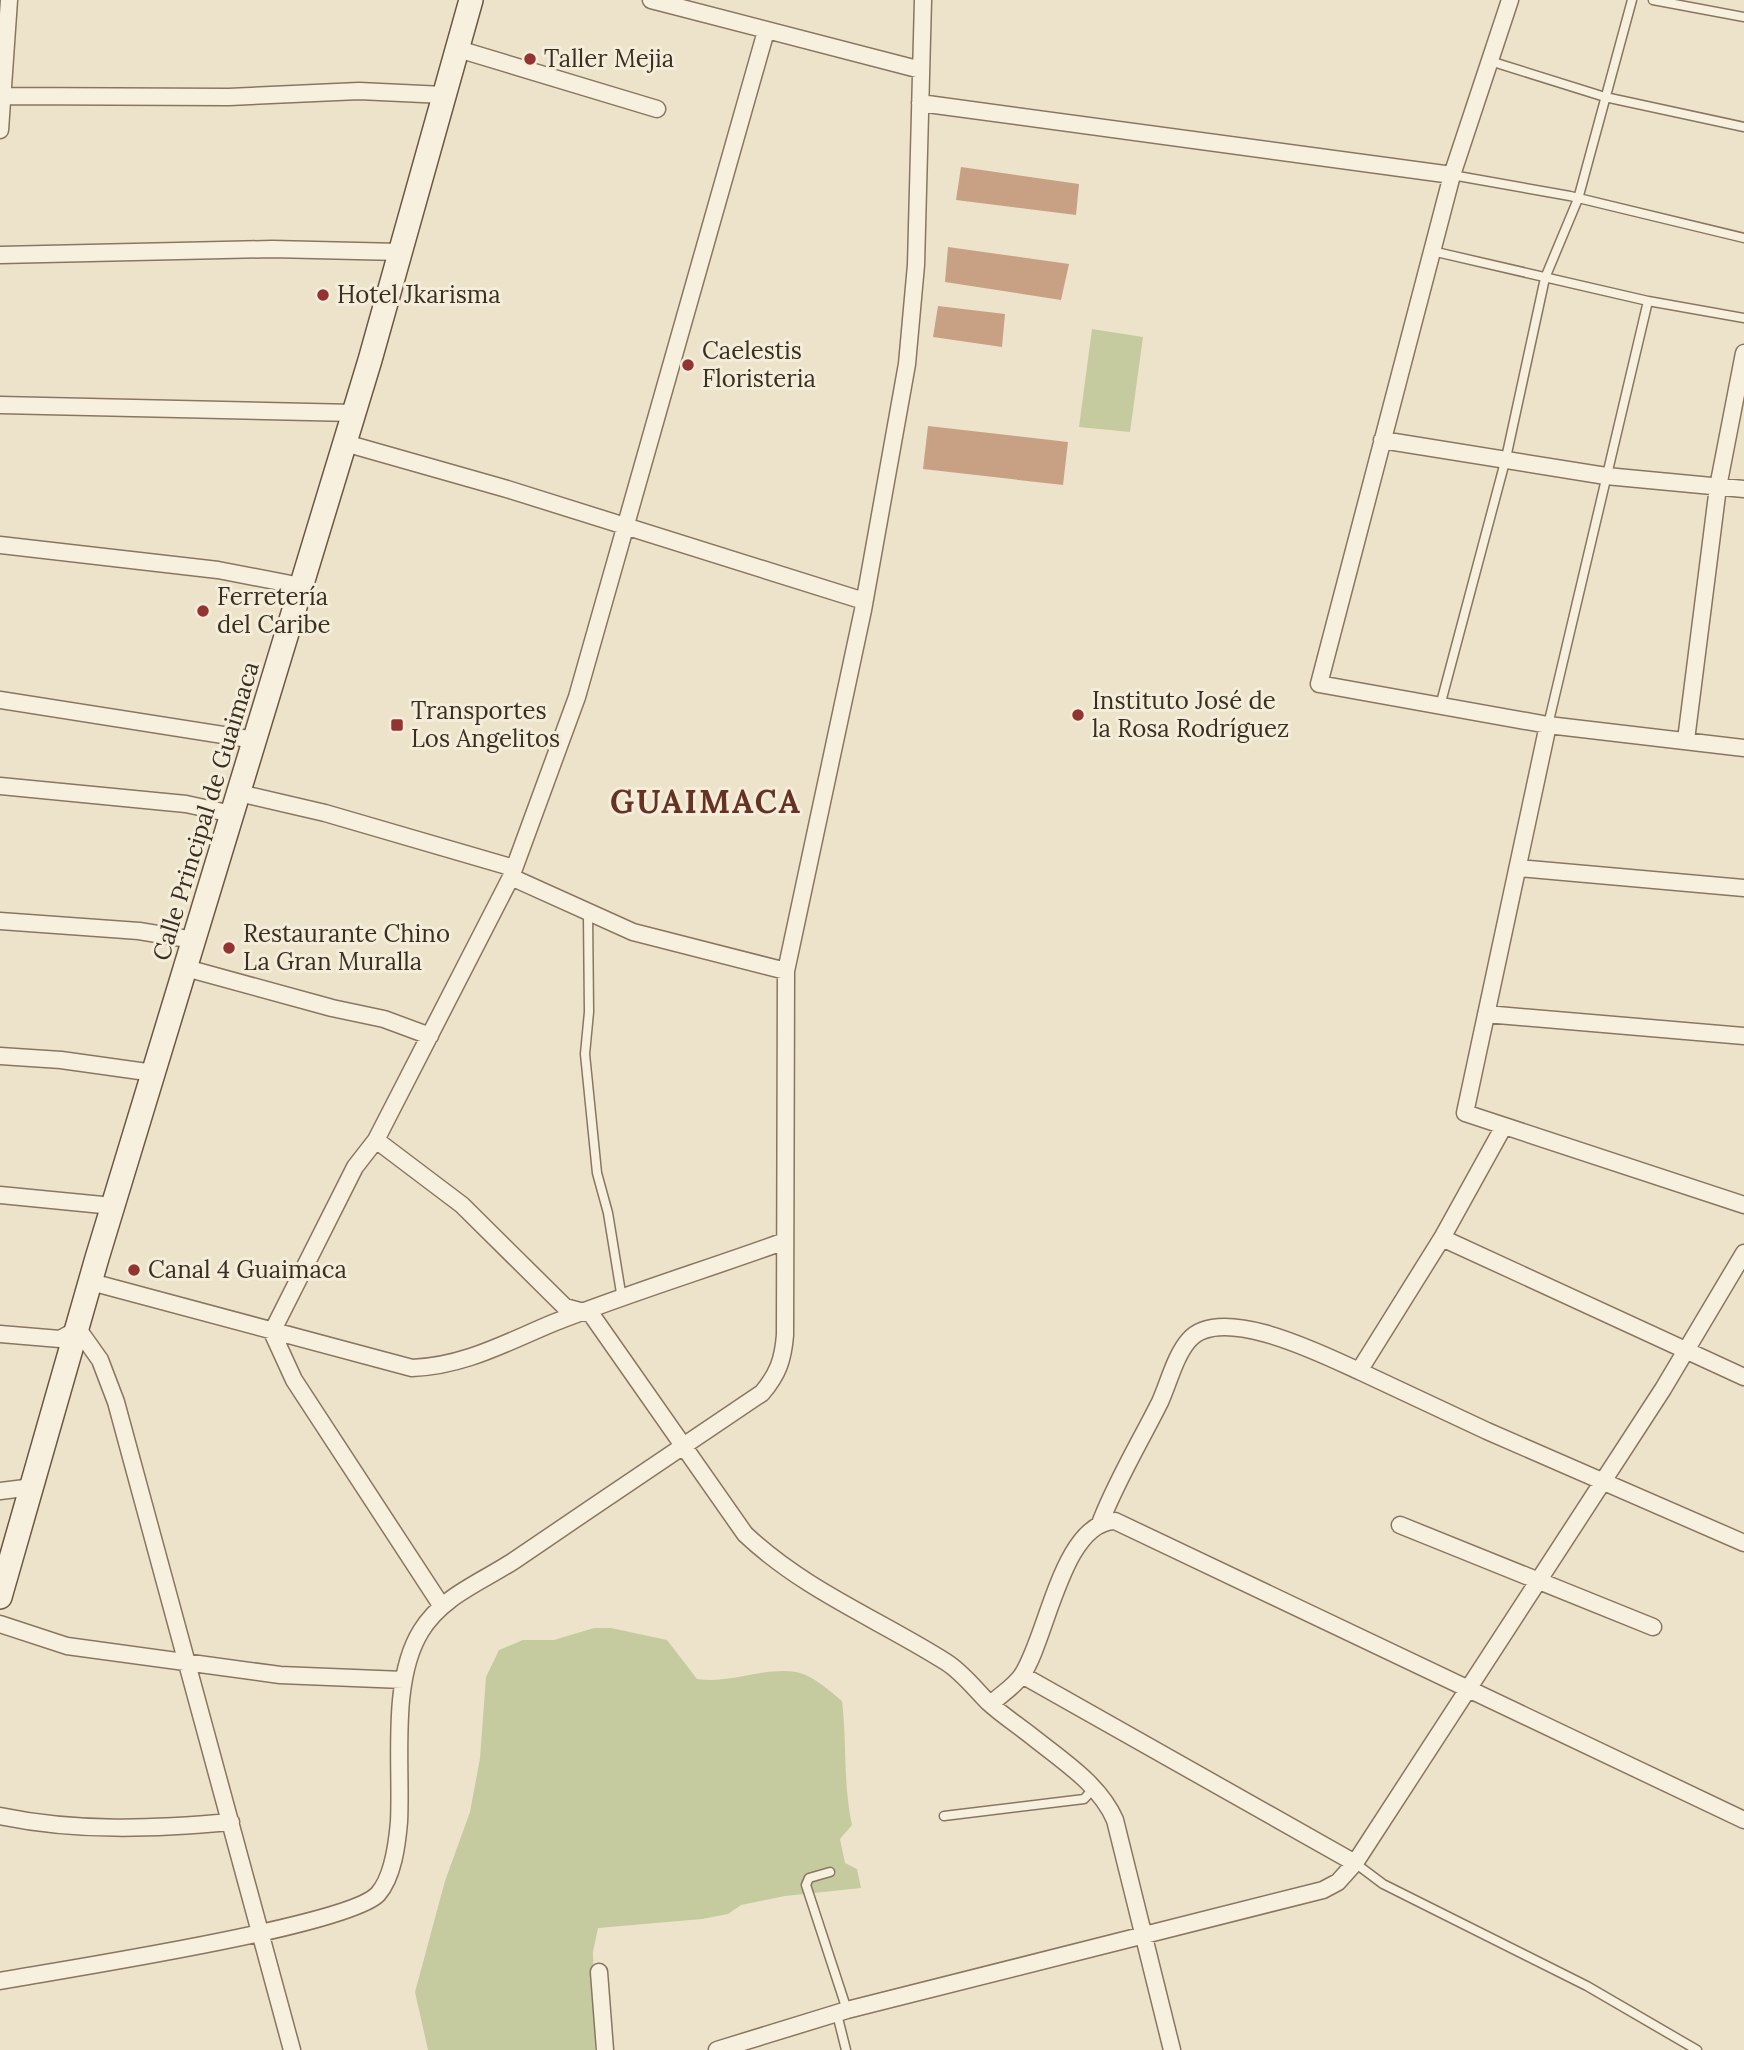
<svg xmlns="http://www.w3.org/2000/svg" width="1744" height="2050" font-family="Lora,serif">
	<rect width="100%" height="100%" fill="#ede3cb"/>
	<!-- green -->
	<path fill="#c5cb9f" d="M1092 329 1143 337 1130 432 1079 427Z
		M594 1628H611L667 1640 697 1679C730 1684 763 1667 796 1672 812 1675 829 1690 842 1701 847 1742 843 1785 852 1825L840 1839 845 1863 857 1869 861 1888 785 1896 741 1905 728 1914 702 1919 598 1928 593 1952 595 2050H428L415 1992 445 1881 470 1812 480 1758 486 1677 499 1650 523 1640H554Z"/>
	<!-- building -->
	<path fill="#c8a084" d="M961 167 1079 184 1076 215 956 200Z
		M948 247 1069 264 1061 300 945 282Z
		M938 306 1005 314 1002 347 933 337Z
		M928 426 1068 442 1063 485 923 469Z"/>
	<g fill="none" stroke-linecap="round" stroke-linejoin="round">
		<defs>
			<path id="service" d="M1653 0 1744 17
				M1490 61 1605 97 1744 127
				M1452 175 1570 196 1744 238
				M1432 251 1648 301 1744 318
				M1440 706 1506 458 1545 278 1578 199 1632 0
				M1548 725 1648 301
				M588 914 589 1012 585 1054 597 1173 608 1213 622 1299
				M944 1816 1084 1799 1094 1788
				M1355 1863 1383 1884 1587 1986 1697 2050
				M830 1872 809 1878 806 1885 847 2010
				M837 2014 846 2050"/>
			<path id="minor" d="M651 0 921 70
				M1510 0 1452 175 1319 684 1548 725 1744 748
				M458 49 657 109
				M0 96 229 97 359 91 444 95
				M920 103 1452 175
				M0 130 9 0
				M0 255 272 249 400 252
				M0 405 354 413
				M1382 440 1606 476 1744 489
				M345 443 507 489 864 601
				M0 545 218 570 301 586
				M0 700 255 740
				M1548 725 1465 1113 1744 1205
				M1686 740 1718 487 1744 353
				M0 786 186 804 232 814
				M239 793 325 813 514 868
				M1518 868 1744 888
				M511 877 633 932 786 971
				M0 921 139 931 194 940
				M186 968 332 1008 384 1019 430 1036
				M1486 1014 1744 1036
				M0 1056 61 1060 154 1073
				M1504 1126 1442 1238 1359 1371 1487 1431 1744 1543
				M376 1140 462 1205 565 1307 591 1314 745 1534C804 1590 878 1619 946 1662 962 1672 975 1689 988 1702 1002 1715 1019 1726 1034 1738 1063 1761 1100 1785 1115 1820L1172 2050
				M0 1195 113 1206
				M1442 1238 1744 1377
				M91 1282 412 1368C464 1366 505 1343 553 1323 629 1293 708 1269 785 1241
				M0 1334 60 1339 78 1329 100 1360 116 1402 292 2050
				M0 1491 33 1487
				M1101 1521C1117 1480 1140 1442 1160 1402 1169 1382 1175 1356 1189 1340 1221 1303 1324 1355 1359 1371
				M1400 1525 1653 1627
				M441 1605 294 1380 272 1332 355 1167 376 1140 511 877 577 697 766 31
				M0 1624 67 1646 280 1675 403 1680
				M1022 1675 1355 1863
				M991 1704C1000 1695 1015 1686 1022 1675 1047 1639 1062 1522 1115 1521L1744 1820
				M0 1816C77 1832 153 1829 231 1822
				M599 1972 605 2050
				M0 1981C60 1970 349 1926 378 1894 393 1877 397 1845 399 1822 402 1765 390 1681 421 1631 442 1596 482 1582 515 1560 597 1504 679 1449 762 1393 778 1374 783 1360 785 1335L786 971 863 610 907 364 916 265 923 0
				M717 2050 847 2010 1323 1890 1338 1882 1355 1863 1663 1389 1744 1253"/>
			<path id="secondary" d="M0 1597 97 1258 370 360 471 0"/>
		</defs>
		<!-- service casing -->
		<use href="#service" stroke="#897660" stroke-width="11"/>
		<!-- minor casing -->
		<use href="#minor" stroke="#897660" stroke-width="19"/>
		<!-- secondary casing -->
		<use href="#secondary" stroke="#6b5743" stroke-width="26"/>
		<!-- service -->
		<use href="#service" stroke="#f8f0de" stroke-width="8"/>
		<!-- minor -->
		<use href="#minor" stroke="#f8f0de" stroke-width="16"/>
		<!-- secondary -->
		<use href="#secondary" stroke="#f8f0de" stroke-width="23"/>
	</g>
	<!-- markers -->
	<g fill="#943334" stroke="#f4edda" stroke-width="2.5">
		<circle cx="530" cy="59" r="7"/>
		<circle cx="323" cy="295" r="7"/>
		<circle cx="688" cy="365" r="7"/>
		<circle cx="203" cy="611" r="7"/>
		<circle cx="1078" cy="715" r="7"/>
		<rect x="390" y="718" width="14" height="14" rx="3.5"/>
		<circle cx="229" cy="948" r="7"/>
		<circle cx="134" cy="1270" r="7"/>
	</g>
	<g text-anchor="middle" stroke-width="6" stroke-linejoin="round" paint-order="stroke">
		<!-- poi labels -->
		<g font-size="24" fill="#3b2e22" stroke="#f4edda" text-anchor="start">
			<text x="544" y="67">Taller Mejia</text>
			<text x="337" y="303">Hotel Jkarisma</text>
			<text x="702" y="359">Caelestis<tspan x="702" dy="28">Floristeria</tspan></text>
			<text x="217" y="605">Ferretería<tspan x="217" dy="28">del Caribe</tspan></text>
			<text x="1092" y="709">Instituto José de<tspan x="1092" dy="28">la Rosa Rodríguez</tspan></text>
			<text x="411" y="719">Transportes<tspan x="411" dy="28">Los Angelitos</tspan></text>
			<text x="243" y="942">Restaurante Chino<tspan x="243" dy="28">La Gran Muralla</tspan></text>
			<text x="148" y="1278">Canal 4 Guaimaca</text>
		</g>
		<!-- street labels -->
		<g font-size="24" fill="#3b2e22" stroke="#f4edda">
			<text transform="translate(206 811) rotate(-73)" y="8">Calle Principal de Guaimaca</text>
		</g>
		<!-- district labels -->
		<g font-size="32" font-weight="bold" letter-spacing="2" fill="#653224" stroke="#f4edda">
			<text x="706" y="813">GUAIMACA</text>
		</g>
	</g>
</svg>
